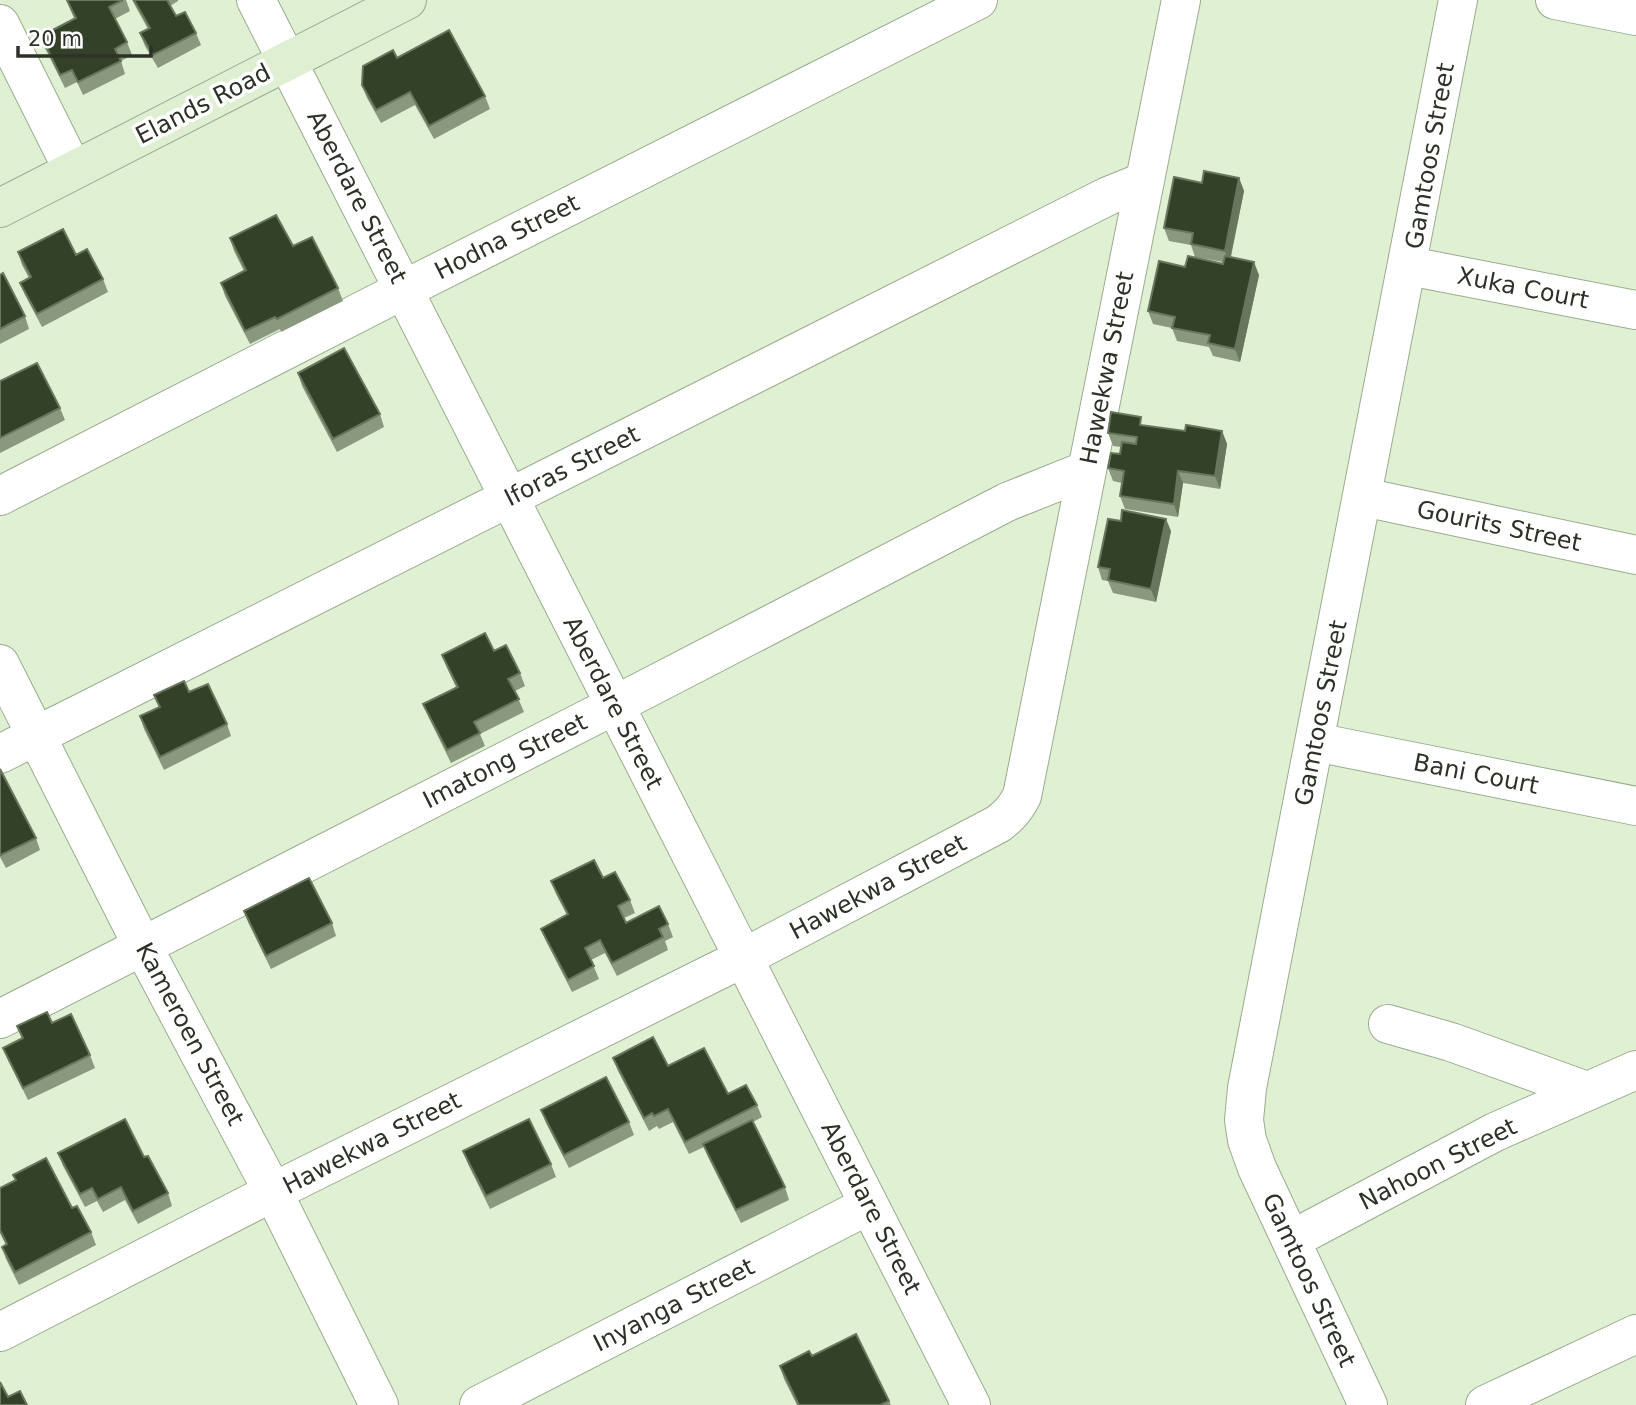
<svg xmlns="http://www.w3.org/2000/svg" width="1636" height="1405" font-family="'DejaVu Sans',sans-serif">
	<rect width="100%" height="100%" fill="#dff0d3"/>
	<g fill="none" stroke-linecap="round" stroke-linejoin="round">
		<defs>
			<path id="street" d="M256 0 971 1405
				M1555 0 1636 16
				M0 24 73 170
				M1409 266 1636 310
				M0 496 403 290 978 0
				M1363 497 1636 555
				M0 664 143 947 273 1192 379 1405
				M1315 742 1636 806
				M0 754 1108 196 1145 181
				M0 1019 615 705 1007 502 1087 470
				M1388 1024 1451 1042 1587 1091
				M1291 1240 1495 1132 1636 1070
				M0 1332 273 1192 743 958 998 824C1009 816 1015 809 1022 796L1181 0
				M479 1405 869 1205
				M1368 1405 1257 1168 1247 1140 1244 1120 1247 1088C1318 725 1391 363 1458 0
				M1485 1405 1636 1334"/>
			<path id="secondary" d="M0 208 407 0"/>
		</defs>
		<!-- street casing -->
		<use href="#street" stroke="#9bab8f" stroke-width="40"/>
		<!-- secondary casing -->
		<use href="#secondary" stroke="#9bab8f" stroke-width="40"/>
		<!-- street -->
		<use href="#street" stroke="#fff" stroke-width="38"/>
		<!-- secondary -->
		<use href="#secondary" stroke="#dfefd2" stroke-width="38"/>
	</g>
	<!-- wall -->
	<path fill="#8a987e" d="M66 0H126L130 11 115 19 127 42 132 55 121 61 125 74 83 95 77 82 65 88 45 48 41 36 74 18Z
		M132 0H178V1L170 6 176 16 196 33 201 45 158 68 145 46 140 33 148 29Z
		M397 58 485 96 490 109 434 139 415 105 381 123 367 98 362 85Z
		M1239 178 1244 191 1231 257 1259 275 1240 362 1213 356 1209 347 1177 341 1172 328 1153 324 1148 311 1185 267 1223 264V262L1195 257 1191 245 1169 241 1164 228 1202 183Z
		M230 238 293 246 338 288 343 301 281 332 280 329 250 344 225 296 221 283 244 271 234 251Z
		M18 252 76 255 103 279 108 292 42 327 25 295 20 283 29 278 22 265Z
		M0 275 25 316 29 329 0 344Z
		M298 373 380 414 384 427 337 452 302 386Z
		M0 381 60 408 65 420 0 453Z
		M1144 425 1185 431H1222L1227 444 1220 489 1183 483 1178 517 1125 509 1120 496 1122 483 1113 481 1108 468 1120 454 1121 447 1113 446 1108 433Z
		M1171 531 1156 602 1113 593 1108 581 1102 580 1098 567Z
		M494 651 520 673 525 686 515 691 524 712 480 734 485 746 451 763 428 716 423 704 456 687 447 668 442 655Z
		M189 692 227 724 231 736 164 770 144 729 140 716 159 707 154 695Z
		M0 769 36 838 40 850 6 868 0 857Z
		M603 878 630 900 635 913 624 918 626 923 668 924 673 937 665 941 668 950 617 976 605 953 591 960 599 979 572 992 546 941 541 929 567 915 556 894 551 881Z
		M244 911 332 923 336 936 271 969 249 924Z
		M52 1023 90 1055 95 1068 28 1100 8 1060 3 1048 22 1039 17 1026Z
		M613 1058 668 1066 728 1094 757 1105 762 1117 753 1122 785 1187 789 1200 741 1223 708 1157 704 1147 689 1154 673 1122 659 1129 657 1126 649 1131 618 1071Z
		M541 1110 629 1122 634 1135 569 1168 546 1123Z
		M463 1151 551 1164 556 1177 490 1209 468 1164Z
		M58 1153 144 1157 168 1193 172 1206 138 1224 125 1200 103 1212 97 1201 85 1207 63 1166Z
		M13 1175 72 1208 91 1232 96 1245 19 1285 6 1259 2 1247 6 1245 0 1233V1188L15 1181Z
		M812 1356 889 1401 891 1405H797L784 1379 780 1366Z"/>
	<!-- shaded-wall -->
	<path fill="#67765c" d="M1239 178 1244 191 1229 264 1225 251Z
		M1254 262 1259 275 1240 362 1235 349Z
		M1222 431 1227 444 1220 489 1215 476Z
		M1178 471 1183 483 1178 517 1174 504Z
		M1166 519 1171 531 1156 602 1151 589Z"/>
	<!-- building -->
	<path fill="#344129" stroke="#67765c" stroke-width="2" d="M67 0H123L109 7 127 42 115 49 121 61 78 82 72 70 60 75 41 36 76 18Z
		M134 0H167L176 16 185 12 196 33 153 55 140 33 150 28Z
		M449 30 485 96 429 126 410 92 376 110 362 85 363 66 393 50 397 58Z
		M1204 171 1239 178 1225 251 1191 244 1193 233 1164 228 1174 177 1202 183Z
		M276 215 293 246 312 237 338 288 277 319 275 317 245 331 221 283 246 270 230 238Z
		M63 229 76 255 87 249 103 279 37 314 20 283 31 277 18 252Z
		M1188 256 1223 264 1225 256 1254 262 1235 349 1208 343 1210 335 1172 328 1175 317 1148 311 1159 261 1185 267Z
		M3 273 25 316 0 329V275Z
		M344 348 380 414 333 439 298 373Z
		M37 363 60 408 0 438V381Z
		M1111 412 1141 417 1140 425 1185 431 1186 425 1222 431 1215 476 1178 471 1174 504 1120 496 1124 471 1108 468 1111 453 1120 454 1122 442 1136 444 1137 437 1108 433Z
		M1122 510 1166 519 1151 589 1108 580 1110 569 1098 567 1108 519 1121 521Z
		M485 633 494 651 506 645 520 673 508 679 519 699 474 722 480 733 447 750 423 704 458 687 442 655Z
		M184 681 189 692 208 684 227 724 160 757 140 716 160 707 154 695Z
		M0 769 36 838 1 855 0 853Z
		M594 860 603 878 615 872 630 900 618 906 626 923 659 906 668 924 659 929 663 937 612 963 600 940 585 948 594 966 568 980 541 929 568 914 551 881Z
		M309 878 332 923 266 956 244 911Z
		M47 1012 52 1023 71 1014 90 1055 23 1088 3 1048 23 1038 17 1026Z
		M653 1037 668 1066 704 1048 728 1094 746 1085 757 1105 685 1142 668 1109 654 1116 652 1113 644 1118 613 1058Z
		M606 1077 629 1122 564 1155 541 1110Z
		M125 1119 144 1157 148 1156 168 1193 133 1211 121 1187 98 1199 92 1188 80 1194 58 1153Z
		M529 1119 551 1164 486 1196 463 1151Z
		M752 1120 785 1187 736 1210 703 1144Z
		M46 1158 72 1208 77 1206 91 1232 15 1272 2 1247 7 1244 0 1230V1188L16 1180 13 1175Z
		M856 1334 889 1401 880 1405H799L780 1366 809 1351 812 1356Z
		M0 1382 8 1397 20 1391 27 1405H0Z"/>
	<g text-anchor="middle" stroke-width="7" stroke-linejoin="round" paint-order="stroke">
		<!-- street labels -->
		<g font-size="24" fill="#2c3227" stroke="#fff">
			<text transform="translate(203 104) rotate(-27)" y="8">Elands Road</text>
			<text transform="translate(1430 156) rotate(-80)" y="8">Gamtoos Street</text>
			<text transform="translate(357 197) rotate(63)" y="8">Aberdare Street</text>
			<text transform="translate(507 237) rotate(-27)" y="8">Hodna Street</text>
			<text transform="translate(1523 288) rotate(11)" y="8">Xuka Court</text>
			<text transform="translate(1107 368) rotate(-79)" y="8">Hawekwa Street</text>
			<text transform="translate(572 466) rotate(-27)" y="8">Iforas Street</text>
			<text transform="translate(1499 526) rotate(12)" y="8">Gourits Street</text>
			<text transform="translate(613 703) rotate(63)" y="8">Aberdare Street</text>
			<text transform="translate(1321 713) rotate(-79)" y="8">Gamtoos Street</text>
			<text transform="translate(505 761) rotate(-27)" y="8">Imatong Street</text>
			<text transform="translate(1476 774) rotate(11)" y="8">Bani Court</text>
			<text transform="translate(878 887) rotate(-28)" y="8">Hawekwa Street</text>
			<text transform="translate(190 1034) rotate(62)" y="8">Kameroen Street</text>
			<text transform="translate(372 1143) rotate(-27)" y="8">Hawekwa Street</text>
			<text transform="translate(1438 1164) rotate(-27)" y="8">Nahoon Street</text>
			<text transform="translate(871 1208) rotate(63)" y="8">Aberdare Street</text>
			<text transform="translate(1309 1280) rotate(65)" y="8">Gamtoos Street</text>
			<text transform="translate(674 1305) rotate(-27)" y="8">Inyanga Street</text>
		</g>
	</g>
	<!-- scale -->
	<path d="M18 46v10h133v-10" fill="none" stroke="#2c3227" stroke-width="3.5"/>
	<text x="28" y="46" font-size="21" fill="#2c3227" stroke="#ffffff" stroke-width="5" paint-order="stroke">20 m</text>
</svg>
